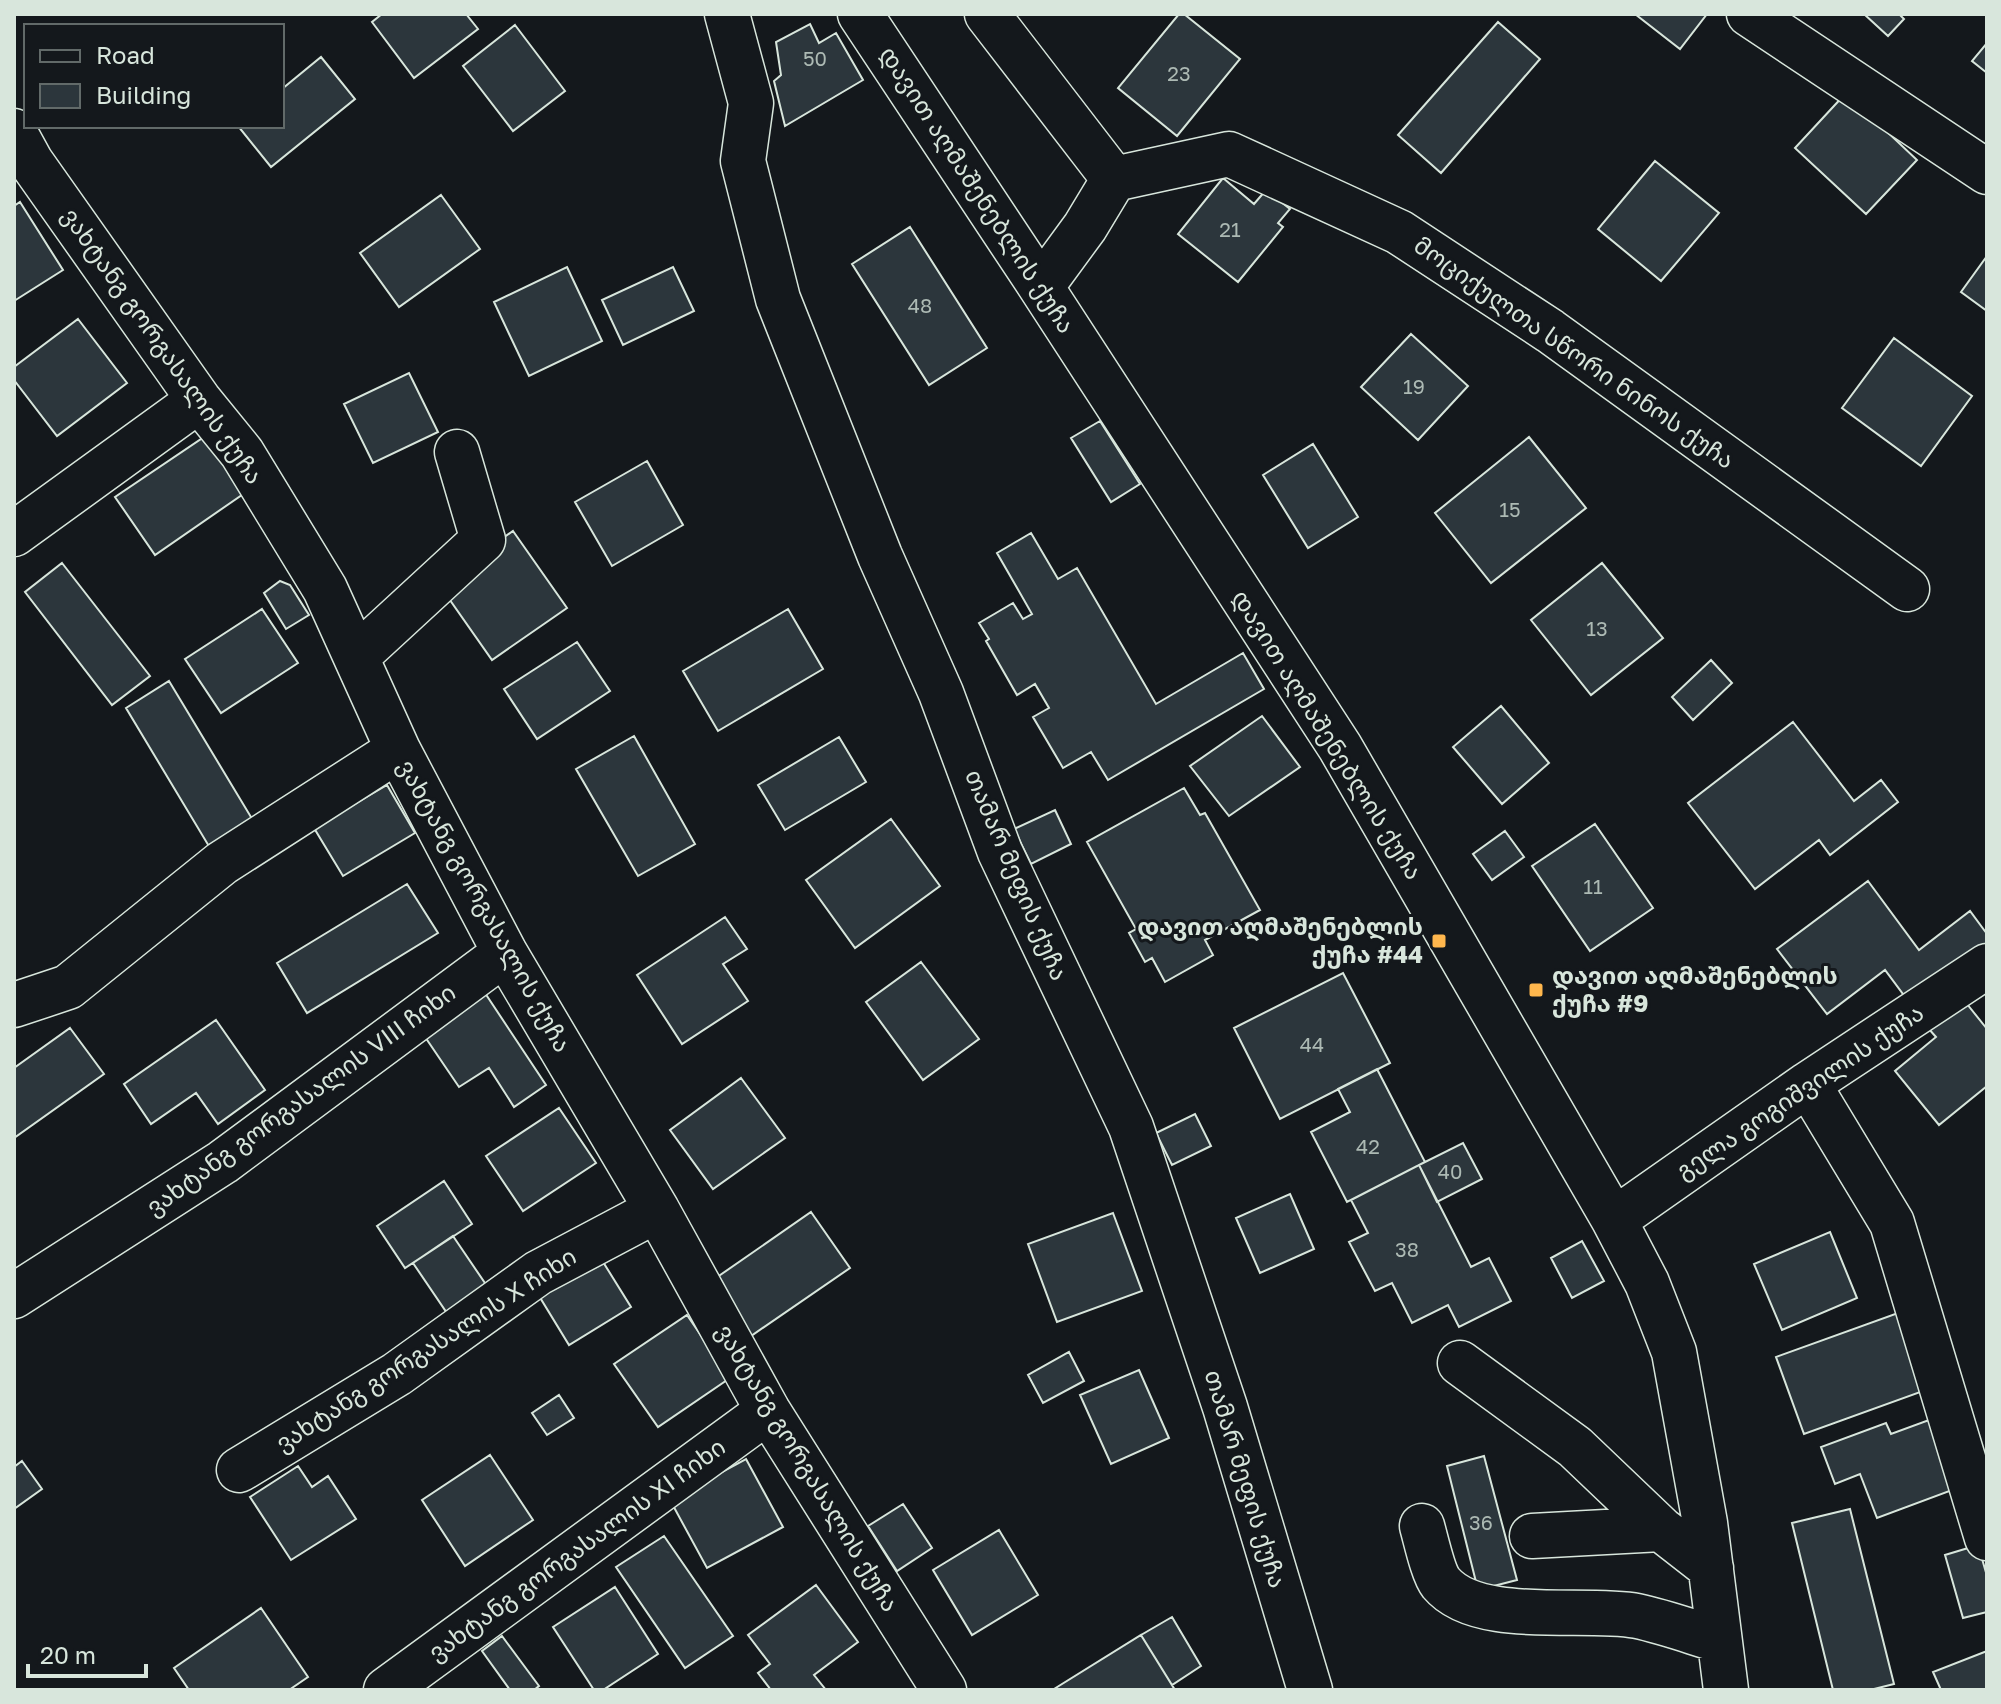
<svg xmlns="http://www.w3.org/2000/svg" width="2001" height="1704" font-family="'Golos Text','Noto Sans Georgian',sans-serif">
	<rect width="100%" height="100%" fill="#14181c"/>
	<!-- building -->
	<path fill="#2c363c" stroke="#d8e6dc" stroke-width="2" d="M382 14H466L478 29 414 78 372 22Z
		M1179 14H1184L1240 59 1177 136 1118 88Z
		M1635 14H1707L1680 49Z
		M1864 14H1899L1904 19 1888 36Z
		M1498 22 1540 59 1441 173 1398 135Z
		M810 24 819 43 836 33 863 80 785 126 774 81 781 75 776 42Z
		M515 25 565 91 513 131 463 66Z
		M1987 43V73L1972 61Z
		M321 57 355 99 271 167 238 126H282V89Z
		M1846 93 1917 160 1866 214 1795 148Z
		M1655 161 1719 213 1661 281 1598 229Z
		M1223 178 1254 204 1266 190 1290 209 1278 223 1283 227 1238 282 1178 234Z
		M441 195 480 249 399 307 360 253Z
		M20 202 63 270 14 301V206Z
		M910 227 987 348 929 385 852 264Z
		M1987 256V311L1961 292Z
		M567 267 602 341 529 376 494 302Z
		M673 267 694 311 623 345 602 300Z
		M78 319 127 383 57 436 14 380V367Z
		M1411 334 1468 386 1418 440 1361 387Z
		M1894 338 1972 396 1921 466 1842 408Z
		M409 373 438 432 373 463 344 404Z
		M1100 421 1140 484 1111 502 1071 438Z
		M213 431 252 488 155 555 115 497Z
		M1529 437 1586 508 1491 583 1435 513Z
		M1313 444 1358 517 1308 548 1263 475Z
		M647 461 683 525 612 566 575 502Z
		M513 531 567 608 492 660 438 583Z
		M1031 533 1058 579 1077 568 1156 704 1243 653 1264 689 1108 780 1091 752 1063 768 1033 717 1049 708 1035 684 1017 695 986 641 989 639 979 623 1013 603 1023 619 1032 614 997 553Z
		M62 563 150 676 112 705 25 592Z
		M1602 563 1663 638 1591 695 1531 620Z
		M280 581 290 585 309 615 286 629 264 593Z
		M262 609 298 663 221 713 185 659Z
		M788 609 823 669 718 731 683 671Z
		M577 642 610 691 537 739 504 689Z
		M1711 660 1732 683 1693 720 1672 697Z
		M169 681 257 827 213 853 126 708Z
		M1501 706 1549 763 1502 804 1453 747Z
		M1262 716 1300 767 1229 816 1190 766Z
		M1793 722 1854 801 1881 780 1898 802 1830 855 1819 840 1755 889 1688 803Z
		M634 736 695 844 638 876 576 769Z
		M839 737 866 782 785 830 758 785Z
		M387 785 415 833 343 876 314 828Z
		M1184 788 1200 815 1205 813 1260 910 1205 940 1213 955 1165 982 1152 958 1145 962 1129 933 1136 929 1087 842Z
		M1055 810 1071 844 1031 864 1014 829Z
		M891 819 940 886 855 948 806 880Z
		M1595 824 1653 908 1590 951 1532 866Z
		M1505 831 1524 857 1492 880 1473 854Z
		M1868 881 1919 950 1970 911 1987 934V944L1909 1002 1885 970 1827 1014 1777 949Z
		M407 884 438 933 307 1013 277 963Z
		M725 917 747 949 723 964 748 1001 682 1044 637 975Z
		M921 962 979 1039 923 1080 866 1002Z
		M1343 973 1390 1063 1280 1119 1234 1028Z
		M481 987 546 1085 514 1107 489 1068 459 1087 419 1028Z
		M1963 999 1987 1029V1086L1939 1125 1895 1071 1936 1037 1928 1028Z
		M216 1020 265 1090 218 1124 196 1093 151 1124 124 1084Z
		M70 1028 104 1074 14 1138V1068Z
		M1377 1069 1425 1162 1347 1202 1311 1132 1350 1112 1338 1089Z
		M741 1078 785 1138 713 1189 670 1130Z
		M559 1108 596 1163 523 1211 486 1156Z
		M1195 1114 1211 1146 1172 1165 1156 1133Z
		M1463 1143 1482 1179 1437 1202 1419 1165Z
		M1419 1165 1471 1267 1489 1258 1511 1301 1459 1327 1448 1305 1412 1323 1392 1283 1375 1291 1349 1242 1368 1233 1351 1200Z
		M444 1181 472 1224 405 1268 377 1226Z
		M1290 1194 1314 1249 1260 1273 1236 1218Z
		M811 1212 850 1268 751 1336 713 1280Z
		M1113 1213 1142 1291 1057 1322 1028 1244Z
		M1830 1232 1857 1298 1782 1330 1754 1264Z
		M453 1236 489 1289 449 1316 413 1263Z
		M1582 1241 1604 1281 1572 1298 1551 1258Z
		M595 1249 631 1307 569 1345 533 1286Z
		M1898 1313 1926 1390 1804 1434 1776 1357Z
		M687 1315 730 1378 658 1427 614 1364Z
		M1069 1352 1084 1381 1043 1403 1028 1375Z
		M1139 1370 1169 1438 1111 1464 1080 1395Z
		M559 1395 574 1418 547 1435 532 1413Z
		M1929 1420 1955 1489 1877 1518 1860 1474 1835 1484 1821 1447 1886 1423 1891 1434Z
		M490 1455 533 1520 465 1566 422 1500Z
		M1484 1456 1517 1580 1478 1590 1447 1466Z
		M746 1459 783 1527 707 1568 670 1500Z
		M22 1461 42 1489 14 1509V1467Z
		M298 1466 312 1487 328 1476 356 1519 291 1560 250 1497Z
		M903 1504 932 1548 897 1571 868 1526Z
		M1850 1509 1894 1684 1870 1690H1833L1792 1523Z
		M999 1530 1038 1595 972 1635 933 1570Z
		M664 1536 733 1636 685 1668 616 1567Z
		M1978 1545 1987 1576V1612L1963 1618 1945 1555Z
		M816 1585 858 1642 814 1675 826 1690H771L758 1673 770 1664 748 1635Z
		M615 1587 658 1654 603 1690H594L553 1627Z
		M261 1608 308 1677 289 1690H189L174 1668Z
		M1172 1617 1201 1666 1172 1685 1141 1635Z
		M1141 1635 1175 1690H1054V1689Z
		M502 1636 539 1686 534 1690H510L482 1651Z
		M1987 1651V1690H1941L1933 1672Z"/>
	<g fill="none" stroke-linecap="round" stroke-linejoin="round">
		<defs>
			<path id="minor" d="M727 14 751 103 743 161 778 299 880 556 941 693 1000 852 1131 1127 1225 1407 1310 1690
				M860 14 1041 287 1340 747 1614 1220 1647 1283 1674 1352 1705 1523 1726 1690
				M987 14 1114 179
				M1749 14 1987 172
				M14 131 31 162 199 400 242 453 325 589 398 750 505 953 657 1210 768 1411 944 1690
				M1041 287 1085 227 1114 179 1229 154 1399 232 1550 331 1907 589
				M14 534 199 400
				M356 657 483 540 457 452
				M14 1005 68 987 222 863 398 750
				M1808 1084 1892 1223 1987 1538
				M1614 1220 1808 1084 1987 966
				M14 1296 223 1162 505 953
				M1460 1363 1575 1447 1661 1529 1711 1568
				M239 1470 397 1374 538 1273 657 1210
				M1422 1526C1426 1540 1433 1573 1441 1583 1478 1627 1585 1606 1637 1616 1665 1622 1692 1632 1719 1640
				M1532 1536 1661 1529
				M386 1690 768 1411"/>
		</defs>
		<!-- minor casing -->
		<use href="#minor" stroke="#d8e6dc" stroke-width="47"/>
		<!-- minor -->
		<use href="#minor" stroke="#14181c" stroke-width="44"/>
	</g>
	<!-- markers -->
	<g fill="#ffb74d" stroke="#14181c" stroke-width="3">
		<rect x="1431" y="933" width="16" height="16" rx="4"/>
		<rect x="1528" y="982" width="16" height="16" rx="4"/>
	</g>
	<g text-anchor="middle" stroke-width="6" stroke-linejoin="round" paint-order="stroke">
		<!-- number labels -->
		<g font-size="20" fill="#adbab4">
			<text x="815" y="66">50</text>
			<text x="1179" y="81">23</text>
			<text x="1230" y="237">21</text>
			<text x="920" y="313">48</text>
			<text x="1414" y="394">19</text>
			<text x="1510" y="517">15</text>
			<text x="1597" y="636">13</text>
			<text x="1593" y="894">11</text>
			<text x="1312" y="1052">44</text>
			<text x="1368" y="1154">42</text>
			<text x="1450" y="1179">40</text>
			<text x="1407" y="1257">38</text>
			<text x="1481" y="1530">36</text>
		</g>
		<!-- street labels -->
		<g font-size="24" fill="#d8e6dc" stroke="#14181c">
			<text transform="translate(977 190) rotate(57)" y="8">დავით აღმაშენებლის ქუჩა</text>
			<text transform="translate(162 346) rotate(55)" y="8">ვახტანგ გორგასალის ქუჩა</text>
			<text transform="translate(1574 353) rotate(35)" y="8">მოციქულთა სწორი ნინოს ქუჩა</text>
			<text transform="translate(1327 735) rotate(58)" y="8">დავით აღმაშენებლის ქუჩა</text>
			<text transform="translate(1016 875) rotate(67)" y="8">თამარ მეფის ქუჩა</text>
			<text transform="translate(484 906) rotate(61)" y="8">ვახტანგ გორგასალის ქუჩა</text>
			<text transform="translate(1800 1092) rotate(-34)" y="8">გელა გოგიშვილის ქუჩა</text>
			<text transform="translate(301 1100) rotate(-36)" y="8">ვახტანგ გორგასალის VIII ჩიხი</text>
			<text transform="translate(426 1350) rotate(-33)" y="8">ვახტანგ გორგასალის X ჩიხი</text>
			<text transform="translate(807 1468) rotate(59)" y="8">ვახტანგ გორგასალის ქუჩა</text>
			<text transform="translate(1245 1479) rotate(73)" y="8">თამარ მეფის ქუჩა</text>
			<text transform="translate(577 1550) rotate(-36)" y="8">ვახტანგ გორგასალის XI ჩიხი</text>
		</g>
		<!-- poi labels -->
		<g font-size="24" font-weight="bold" fill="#d8e6dc" stroke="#14181c" text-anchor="end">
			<text x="1423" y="935">დავით აღმაშენებლის<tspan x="1423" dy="28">ქუჩა #44</tspan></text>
			<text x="1552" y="984" text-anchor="start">დავით აღმაშენებლის<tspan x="1552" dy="28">ქუჩა #9</tspan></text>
		</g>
	</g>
	<!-- border -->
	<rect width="2001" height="1704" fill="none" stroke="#d8e6dc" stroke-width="32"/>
	<!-- legend -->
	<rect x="24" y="24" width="260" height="104" fill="#14181c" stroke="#626a69" stroke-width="2"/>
	<rect x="40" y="50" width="40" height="12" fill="#14181c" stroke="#626a69" stroke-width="2"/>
	<text x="96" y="64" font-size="24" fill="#d8e6dc">Road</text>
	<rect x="40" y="84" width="40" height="24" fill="#2c363c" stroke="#626a69" stroke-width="2"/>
	<text x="96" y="104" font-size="24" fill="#d8e6dc">Building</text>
	<!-- scale -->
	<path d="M28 1664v12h118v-12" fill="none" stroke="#d8e6dc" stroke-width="4"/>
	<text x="40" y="1664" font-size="24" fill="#d8e6dc" stroke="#14181c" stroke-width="6" paint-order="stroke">20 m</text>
</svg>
